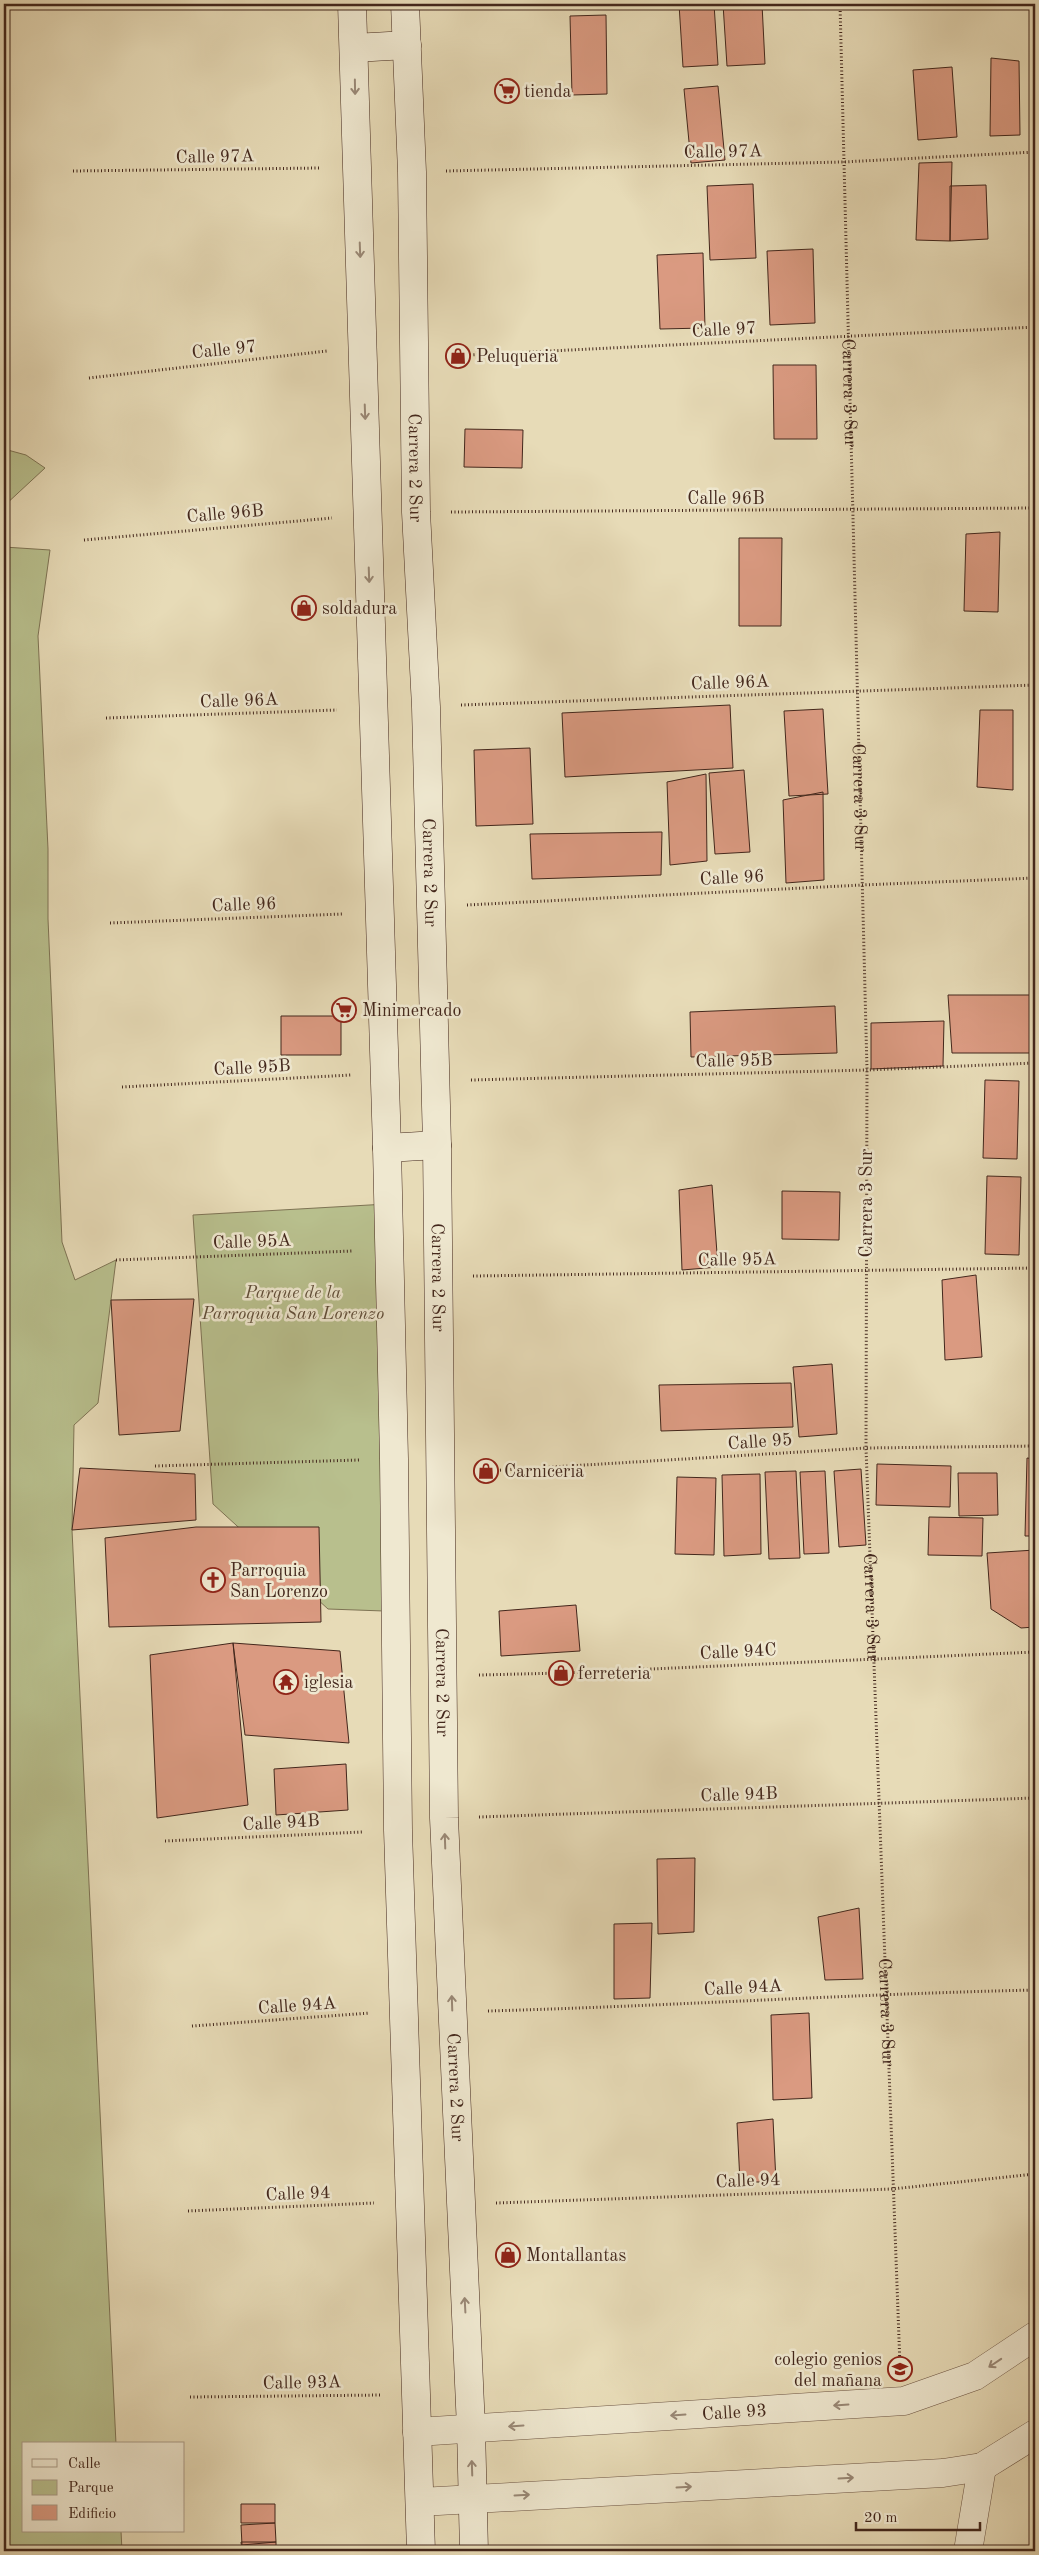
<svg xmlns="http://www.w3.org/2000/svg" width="1039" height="2555" font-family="'Old Standard TT',serif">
	<rect width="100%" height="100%" fill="#e7dbb7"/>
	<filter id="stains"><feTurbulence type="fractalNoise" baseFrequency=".004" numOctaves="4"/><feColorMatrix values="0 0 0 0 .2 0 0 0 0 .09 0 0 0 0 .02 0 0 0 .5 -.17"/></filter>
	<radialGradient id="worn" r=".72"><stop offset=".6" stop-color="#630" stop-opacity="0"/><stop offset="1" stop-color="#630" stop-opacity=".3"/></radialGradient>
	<!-- green -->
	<path fill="#b8bf8d" stroke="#7e7354" d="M4 449 26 455 45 468 4 506Z
		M4 547 50 550 38 636 48 849V919L62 1242 75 1280 116 1260 98 1403 74 1425 72 1530 116 2444H24V2531H121L122 2551H4Z
		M387 1204 384 1611 328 1609 213 1504 193 1215Z"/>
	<!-- building -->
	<path fill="#da9a81" stroke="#43271c" d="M679 4H714L718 65 683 67Z
		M723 4H762L765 64 727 66Z
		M606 15 607 94 572 95 570 16Z
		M991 58 1019 61 1020 135 990 136Z
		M952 67 957 137 918 140 913 70Z
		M718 86 725 160 691 163 684 89Z
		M952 162 950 241 916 240 919 163Z
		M753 184 756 258 710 260 707 186Z
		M986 185 988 239 950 241V186Z
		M813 249 815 323 770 325 767 251Z
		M703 253 705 328 660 329 657 255Z
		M1032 350H1035V428H1030Z
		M773 365H816L817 439H774Z
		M465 429 523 430 522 468 464 467Z
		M1000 532 998 612 964 611 966 534Z
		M739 538H782L781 626H739Z
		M1030 544H1035V617H1032Z
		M730 705 733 768 565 777 562 713Z
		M823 709 828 794 789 796 784 711Z
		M980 710H1013V790L977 787Z
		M530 748 533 824 476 826 474 750Z
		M744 770 750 852 715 854 709 773Z
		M706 774 707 861 670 865 667 782Z
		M823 792 824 880 786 883 783 800Z
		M662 832 661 875 532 879 530 834Z
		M948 995H1035V1053H952Z
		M835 1006 837 1053 691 1057 690 1012Z
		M281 1016H341V1055H281Z
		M944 1021 943 1066 871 1069V1023Z
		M985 1080 1019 1081 1017 1159 983 1158Z
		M987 1176 1021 1177 1019 1255 985 1254Z
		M712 1185 718 1267 682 1270 679 1190Z
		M782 1191 840 1192 839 1240 782 1239Z
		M976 1275 982 1357 945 1360 942 1280Z
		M194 1299 180 1431 119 1435 111 1300Z
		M832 1364 837 1434 799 1437 793 1367Z
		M791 1383 793 1427 661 1431 659 1385Z
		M1027 1458 1035 1459V1536H1025Z
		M877 1464 951 1466 950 1507 876 1505Z
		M80 1468 195 1474 196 1520 72 1530Z
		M861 1469 866 1545 839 1547 834 1471Z
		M796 1471 800 1558 769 1559 765 1472Z
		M825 1471 829 1553 804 1554 800 1472Z
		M958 1473H997L998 1515 959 1516Z
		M760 1474 761 1554 724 1556 722 1475Z
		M677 1477 716 1478 714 1555 675 1554Z
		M929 1517 983 1518 982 1556 928 1555Z
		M196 1527H319L321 1622 109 1627 105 1538Z
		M1035 1550V1627L1021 1628 991 1609 987 1553Z
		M576 1605 580 1651 501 1656 499 1611Z
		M233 1643 340 1651 349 1743 245 1735Z
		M233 1643 248 1805 157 1818 150 1655Z
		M346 1764 348 1810 276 1815 274 1769Z
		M695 1858 694 1932 658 1934 657 1859Z
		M859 1908 863 1979 825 1980 818 1917Z
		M652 1923 650 1998 614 1999V1924Z
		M809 2013 812 2098 773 2100 771 2015Z
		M773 2119 776 2182H740L737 2123Z
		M241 2504H275V2523H241Z
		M275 2523 276 2542 242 2545 241 2525Z
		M241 2542H276V2551H242Z"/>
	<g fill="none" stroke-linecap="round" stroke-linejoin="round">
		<defs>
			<g id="street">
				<path id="s2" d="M417 2432 904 2401 975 2376 1035 2336"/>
				<path d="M420 2502 943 2473 982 2467 1035 2434"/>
				<path d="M968 2551 982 2467"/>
			</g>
			<g id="secondary">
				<path d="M352 4 387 1148 394 1459 398 1830 421 2551"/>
				<path id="s3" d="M405 4 412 172 416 512 426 707 437 1145 444 1818 471 2428 474 2551"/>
				<path d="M354 48 407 45"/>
				<path d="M387 1148 437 1145"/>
			</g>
		</defs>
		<!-- street casing -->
		<use href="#street" stroke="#6c5443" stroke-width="29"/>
		<!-- secondary casing -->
		<use href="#secondary" stroke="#43271c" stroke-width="29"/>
		<!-- path -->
		<g stroke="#43271c" stroke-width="3" stroke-dasharray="1 2.5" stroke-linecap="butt">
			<path id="s1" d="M840 4 867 1070 866 1448 900 2366"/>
			<path d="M73 171 321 168"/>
			<path d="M446 171 843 162 1035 152"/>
			<path d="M449 356 1035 327"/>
			<path d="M89 378 327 351"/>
			<path d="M451 512 1035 508"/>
			<path d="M84 540 332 518"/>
			<path d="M461 705 1035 685"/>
			<path d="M106 718 337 710"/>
			<path d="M467 905 862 885 1035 878"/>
			<path d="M110 923 343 914"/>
			<path d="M471 1080 867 1070 1035 1063"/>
			<path d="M122 1087 351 1075"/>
			<path d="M116 1260 353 1251"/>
			<path d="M473 1276 1035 1268"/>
			<path d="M155 1466 359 1460"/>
			<path d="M486 1471 866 1448 1035 1446"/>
			<path d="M479 1675 561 1673 1035 1652"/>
			<path d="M479 1817 1035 1798"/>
			<path d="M165 1841 362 1832"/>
			<path d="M488 2011C670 2006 853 1994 1035 1990"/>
			<path d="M192 2026 370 2013"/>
			<path d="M496 2203 892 2189 1035 2174"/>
			<path d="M188 2211 374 2203"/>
			<path d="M190 2397 382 2395"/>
		</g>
		<!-- street -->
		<use href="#street" stroke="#efe8d0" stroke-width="28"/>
		<!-- secondary -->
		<use href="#secondary" stroke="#efe8d0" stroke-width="28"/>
	</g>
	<!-- one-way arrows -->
	<defs><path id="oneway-shaft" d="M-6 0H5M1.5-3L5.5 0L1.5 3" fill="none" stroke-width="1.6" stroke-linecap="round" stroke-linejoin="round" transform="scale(1.25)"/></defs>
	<g stroke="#998876">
		<use href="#oneway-shaft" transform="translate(355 87) rotate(89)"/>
		<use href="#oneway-shaft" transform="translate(360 250) rotate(88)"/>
		<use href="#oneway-shaft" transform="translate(365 412) rotate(88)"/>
		<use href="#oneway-shaft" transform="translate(369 575) rotate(88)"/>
		<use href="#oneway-shaft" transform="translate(445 1841) rotate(-92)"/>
		<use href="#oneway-shaft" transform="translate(452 2003) rotate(-92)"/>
		<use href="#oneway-shaft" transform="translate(465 2305) rotate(-93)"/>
		<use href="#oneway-shaft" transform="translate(995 2363) rotate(146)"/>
		<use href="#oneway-shaft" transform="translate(841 2405) rotate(176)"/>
		<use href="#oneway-shaft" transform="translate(678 2415) rotate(176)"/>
		<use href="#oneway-shaft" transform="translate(516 2426) rotate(176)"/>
		<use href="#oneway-shaft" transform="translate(472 2468) rotate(-92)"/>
		<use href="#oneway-shaft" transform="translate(846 2478) rotate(-3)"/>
		<use href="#oneway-shaft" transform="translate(684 2487) rotate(-3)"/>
		<use href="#oneway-shaft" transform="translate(522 2495) rotate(-3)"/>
	</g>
	<!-- icons -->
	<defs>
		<symbol id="supermarket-ring" viewBox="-11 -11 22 22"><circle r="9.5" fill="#efe8d0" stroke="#8f2418" stroke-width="1.5"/><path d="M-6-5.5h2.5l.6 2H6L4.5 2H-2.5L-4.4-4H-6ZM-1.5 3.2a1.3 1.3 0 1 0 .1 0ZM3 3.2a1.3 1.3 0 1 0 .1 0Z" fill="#8f2418"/></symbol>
		<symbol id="shop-ring" viewBox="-11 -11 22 22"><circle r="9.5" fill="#efe8d0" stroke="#8f2418" stroke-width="1.5"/><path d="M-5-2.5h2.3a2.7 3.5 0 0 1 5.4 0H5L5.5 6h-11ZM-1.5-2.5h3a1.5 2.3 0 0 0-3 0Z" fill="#8f2418"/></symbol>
		<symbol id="church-ring" viewBox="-11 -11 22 22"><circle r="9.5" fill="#efe8d0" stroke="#8f2418" stroke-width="1.5"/><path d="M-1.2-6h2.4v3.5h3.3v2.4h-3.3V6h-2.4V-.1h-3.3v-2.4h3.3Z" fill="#8f2418"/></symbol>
		<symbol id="temple-ring" viewBox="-11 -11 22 22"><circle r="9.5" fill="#efe8d0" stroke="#8f2418" stroke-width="1.5"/><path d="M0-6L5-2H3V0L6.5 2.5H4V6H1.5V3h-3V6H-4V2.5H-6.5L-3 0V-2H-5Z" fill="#8f2418"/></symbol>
		<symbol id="university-ring" viewBox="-11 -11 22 22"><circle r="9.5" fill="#efe8d0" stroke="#8f2418" stroke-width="1.5"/><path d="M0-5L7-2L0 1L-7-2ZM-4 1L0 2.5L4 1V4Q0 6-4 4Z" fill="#8f2418"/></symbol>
	</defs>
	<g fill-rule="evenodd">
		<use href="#supermarket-ring" x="493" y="77" width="28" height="28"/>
		<use href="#shop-ring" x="444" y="342" width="28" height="28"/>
		<use href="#shop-ring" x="290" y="594" width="28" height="28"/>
		<use href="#supermarket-ring" x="330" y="996" width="28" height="28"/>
		<use href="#shop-ring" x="472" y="1457" width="28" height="28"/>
		<use href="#church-ring" x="199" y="1566" width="28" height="28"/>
		<use href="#shop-ring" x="547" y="1659" width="28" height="28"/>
		<use href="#temple-ring" x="272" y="1668" width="28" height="28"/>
		<use href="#shop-ring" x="494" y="2241" width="28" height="28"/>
		<use href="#university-ring" x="886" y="2355" width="28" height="28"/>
	</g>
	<g text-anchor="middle" stroke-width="5" stroke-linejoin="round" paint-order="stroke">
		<!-- poi labels -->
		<g font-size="18" fill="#43271c" stroke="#efe8d0" text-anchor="start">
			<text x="524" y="97">tienda</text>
			<text x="476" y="362">Peluqueria</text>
			<text x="322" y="614">soldadura</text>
			<text x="362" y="1016">Minimercado</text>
			<text x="504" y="1477">Carniceria</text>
			<text x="230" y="1576">Parroquia<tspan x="230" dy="21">San Lorenzo</tspan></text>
			<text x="578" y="1679">ferreteria</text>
			<text x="304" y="1688">iglesia</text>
			<text x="526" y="2261">Montallantas</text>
			<text x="882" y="2365" text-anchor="end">colegio genios<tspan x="882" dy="21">del mañana</tspan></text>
		</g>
		<!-- street labels -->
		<g font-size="18" fill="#43271c" stroke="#efe8d0">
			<text transform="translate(723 151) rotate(-1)" y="6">Calle 97A</text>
			<text transform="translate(215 156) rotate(-1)" y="6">Calle 97A</text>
			<text transform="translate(724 329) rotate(-3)" y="6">Calle 97</text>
			<text transform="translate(224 349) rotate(-6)" y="6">Calle 97</text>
			<text dy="6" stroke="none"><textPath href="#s1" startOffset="389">Carrera 3 Sur</textPath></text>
			<text dy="6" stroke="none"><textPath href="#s3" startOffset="464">Carrera 2 Sur</textPath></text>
			<text x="726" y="504">Calle 96B</text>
			<text transform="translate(225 513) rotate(-5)" y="6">Calle 96B</text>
			<text transform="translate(730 682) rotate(-2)" y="6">Calle 96A</text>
			<text transform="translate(239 700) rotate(-2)" y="6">Calle 96A</text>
			<text dy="6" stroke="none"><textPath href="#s1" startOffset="794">Carrera 3 Sur</textPath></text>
			<text dy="6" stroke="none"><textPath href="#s3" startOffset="869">Carrera 2 Sur</textPath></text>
			<text transform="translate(732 877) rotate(-3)" y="6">Calle 96</text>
			<text transform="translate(244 904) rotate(-2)" y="6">Calle 96</text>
			<text transform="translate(734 1060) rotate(-1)" y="6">Calle 95B</text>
			<text transform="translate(252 1067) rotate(-3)" y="6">Calle 95B</text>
			<text transform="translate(866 1203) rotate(-90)" y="6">Carrera 3 Sur</text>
			<text transform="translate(252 1241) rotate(-2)" y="6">Calle 95A</text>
			<text transform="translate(737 1259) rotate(-1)" y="6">Calle 95A</text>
			<text dy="6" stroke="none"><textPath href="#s3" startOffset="1274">Carrera 2 Sur</textPath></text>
			<text transform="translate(760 1441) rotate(-4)" y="6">Calle 95</text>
			<text dy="6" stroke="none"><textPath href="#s1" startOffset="1604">Carrera 3 Sur</textPath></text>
			<text transform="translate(738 1651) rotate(-3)" y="6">Calle 94C</text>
			<text dy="6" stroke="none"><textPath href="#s3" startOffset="1679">Carrera 2 Sur</textPath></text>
			<text transform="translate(739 1794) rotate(-2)" y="6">Calle 94B</text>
			<text transform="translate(281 1822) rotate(-3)" y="6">Calle 94B</text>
			<text transform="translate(743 1987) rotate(-3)" y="6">Calle 94A</text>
			<text transform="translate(297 2005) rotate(-4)" y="6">Calle 94A</text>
			<text dy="6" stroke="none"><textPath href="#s1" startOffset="2009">Carrera 3 Sur</textPath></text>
			<text dy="6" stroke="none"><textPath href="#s3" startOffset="2084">Carrera 2 Sur</textPath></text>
			<text transform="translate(748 2180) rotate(-2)" y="6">Calle 94</text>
			<text transform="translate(298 2193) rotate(-2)" y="6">Calle 94</text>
			<text transform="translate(302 2382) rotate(-1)" y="6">Calle 93A</text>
			<text dy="6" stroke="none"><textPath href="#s2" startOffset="318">Calle 93</textPath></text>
		</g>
		<!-- park labels -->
		<g font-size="18" font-style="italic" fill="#604d38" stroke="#efe8d0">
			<text x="293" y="1298">Parque de la<tspan x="293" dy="21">Parroquia San Lorenzo</tspan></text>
		</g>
	</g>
	<!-- margin -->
	<rect width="1039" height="2555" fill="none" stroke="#e7dbb7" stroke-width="20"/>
	<rect x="5" y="5" width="1029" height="2545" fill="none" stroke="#43271c" stroke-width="2.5"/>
	<rect x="10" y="10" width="1019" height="2535" fill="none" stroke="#43271c"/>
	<!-- legend -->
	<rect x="22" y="2442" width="162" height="90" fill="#efe8d0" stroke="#aa9b88"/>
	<rect x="32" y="2459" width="25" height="8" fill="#efe8d0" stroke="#aa9b88"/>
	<text x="68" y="2468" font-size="15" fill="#43271c">Calle</text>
	<rect x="32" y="2480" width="25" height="15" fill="#b8bf8d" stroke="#aa9b88"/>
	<text x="68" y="2492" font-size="15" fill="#43271c">Parque</text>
	<rect x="32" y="2505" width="25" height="15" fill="#da9a81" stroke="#aa9b88"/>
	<text x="68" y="2518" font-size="15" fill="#43271c">Edificio</text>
	<!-- scale -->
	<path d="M856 2522v8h124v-8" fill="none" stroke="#43271c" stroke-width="2.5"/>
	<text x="864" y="2522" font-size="15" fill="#43271c" stroke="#efe8d0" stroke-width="4" paint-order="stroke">20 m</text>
	<rect width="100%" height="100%" filter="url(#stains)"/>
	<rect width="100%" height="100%" fill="url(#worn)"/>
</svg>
